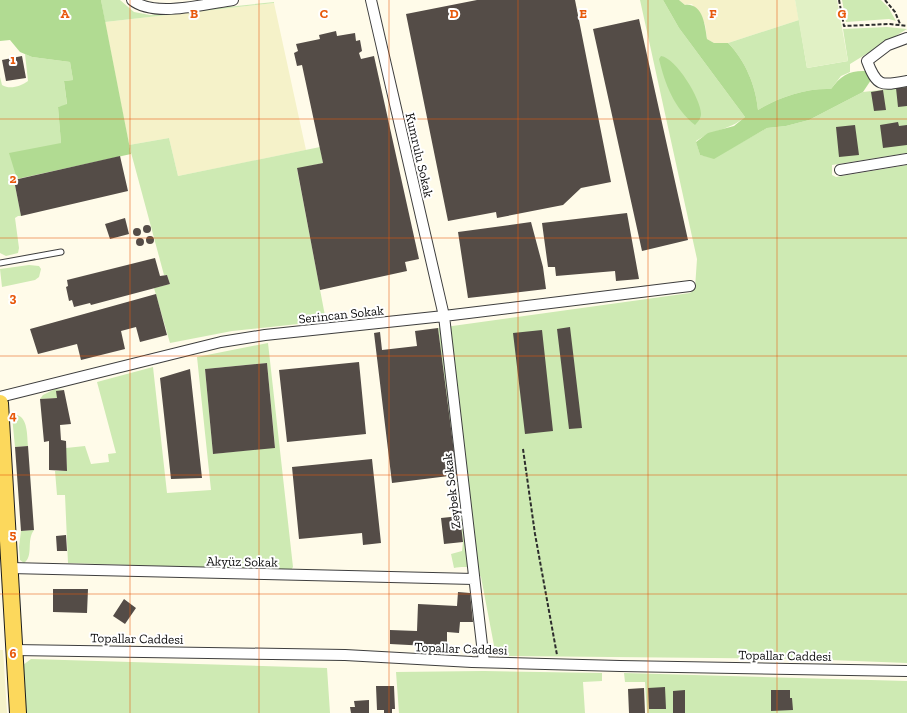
<svg xmlns="http://www.w3.org/2000/svg" width="907" height="713" font-family="'Zilla Slab',serif">
	<rect width="100%" height="100%" fill="#fffbe9"/>
	<!-- farmland -->
	<path fill="#f5f2c9" d="M679 0H795L799 20 728 43H714L707 39 705 24 692 4 685 5Z
		M274 3 306 150 178 176 169 138 129 145 105 22Z
		M0 650H3L7 713H0Z"/>
	<!-- green -->
	<path fill="#ceeab3" fill-rule="evenodd" d="M101 0H120L134 12 150 15 274 2V3L105 22Z
		M640 0H663L679 28 745 117C728 131 714 129 696 141L700 155 714 158 767 128 786 126 809 120 863 92 907 87V153L832 165V175L836 177 907 165V663L804 659 496 656 481 577C474 566 466 566 454 568L451 554 462 551 463 542 457 475 438 328 690 293 695 288 697 259Z
		M842 0H881L888 7 896 21 889 19 846 22Z
		M799 20 807 68 848 61 843 29 887 27 907 29 850 64V72L841 76 831 89C806 88 779 97 758 110 756 86 745 60 728 43Z
		M25 54 32 57 70 62 73 80 64 81 67 105 58 107 61 143 17 179 14 180 21 216H18L15 218 19 248 18 253 6 256 0 253V77L2 85C10 90 21 86 28 81Z
		M169 138 178 176 320 147 323 163 297 169 326 321 232 331 170 343 154 288 170 284 167 275H164L129 145Z
		M29 265 39 266 41 269 39 277 35 280 2 287 0 269Z
		M268 343 293 567 291 570 68 563 65 495H57L55 471H67L66 448 85 446 91 464 109 462 108 454 116 453 97 382 153 367 167 493 211 490 197 357ZM267 363 275 447 213 454 205 369Z
		M55 389 64 390 57 391V398L40 399 43 395Z
		M17 415C28 418 27 436 28 446L15 447 12 416Z
		M34 530C26 540 34 556 24 563L20 560 19 547 21 531Z
		M31 659 327 668 330 713H25L23 665Z
		M484 671 602 673V681L583 682 585 713H399L396 672Z
		M624 673 907 681V713H647L645 682H625Z"/>
	<!-- forest -->
	<path fill="#b1db92" d="M0 0H101L131 154 17 179 9 153 61 143 58 107 67 104 64 81 73 80 70 62 32 57 20 52 10 40 0 41Z
		M663 0H679L685 5C703 3 705 25 707 39L714 43H728C745 60 756 86 758 110 779 97 806 88 831 89 841 75 850 70 867 71L871 80 863 92 809 120 786 126 767 128 714 159 700 155 696 142 708 133 734 126 745 117 679 28Z
		M661 56C676 58 701 99 701 114 701 118 698 122 695 125 674 108 665 84 659 59Z"/>
	<!-- pitch -->
	<path fill="#e1f1c5" d="M795 0H837L848 61 807 68Z"/>
	<!-- building -->
	<path fill="#544c47" d="M477 0H575L611 182 581 188 563 205 497 218 496 212 448 221 406 14Z
		M639 19 688 240 642 251 593 29Z
		M336 31 337 36 355 33 356 41 360 40 362 51 359 53 361 59 374 56 419 259 405 262 407 271 320 290 297 168 323 163 302 65 297 66 294 53 298 51 296 44 320 39 319 35Z
		M22 56 26 78 6 81 2 60Z
		M907 87V106L898 107 896 88Z
		M883 90 886 110 874 111 871 92Z
		M898 122 899 126 907 125V145L883 148 880 125Z
		M855 125 859 155 839 157 836 127Z
		M120 156 128 191 21 216 14 180Z
		M627 213 639 279 616 281 615 271 556 276 555 267H548L542 223Z
		M125 218 129 234 110 239 105 224Z
		M531 222 543 267 546 289 468 298 458 232Z
		M143 229a4 4 0 1 1 8 0a4 4 0 1 1-8 0Z
		M133 232a4 4 0 1 1 8 0a4 4 0 1 1-8 0Z
		M146 240a4 4 0 1 1 8 0a4 4 0 1 1-8 0Z
		M136 242a4 4 0 1 1 8 0a4 4 0 1 1-8 0Z
		M155 258 160 276 167 275 170 284 91 305 90 303 74 307 72 300 69 301 66 287 68 286 67 280Z
		M156 294 167 335 140 342 136 327 121 331 125 349 81 360 77 344 38 354 30 329Z
		M570 327 582 428 569 429 557 329Z
		M438 328 457 475 392 483 374 333 380 332 382 350 417 346 415 331Z
		M542 330 553 431 525 434 513 333Z
		M359 362 366 434 287 442 279 370Z
		M267 363 275 448 213 454 205 369Z
		M190 369 202 478 171 479 160 378Z
		M64 390 71 424 60 425 61 440 66 441 67 471 49 470V441L44 442 40 399 57 398 56 391Z
		M28 446 34 530 21 531 15 447Z
		M372 459 381 543 363 545 362 533 299 539 292 467Z
		M460 516 463 542 444 544 441 518Z
		M66 535 67 551H57L56 536Z
		M53 589H88L87 613 53 612Z
		M458 592 470 593 473 622H460L459 633 447 632V647L390 644V630L417 631 418 604 457 606Z
		M124 599 136 608 125 624 113 616Z
		M376 686H394L395 709H392V713H384V710H377Z
		M665 687 666 709H649L648 688Z
		M644 688 645 713H629L628 689Z
		M685 690V713H673V691Z
		M771 690H790V698H792L793 710 771 711Z
		M369 700V713H351L350 707H355L354 701Z"/>
	<g fill="none" stroke-linecap="round" stroke-linejoin="round">
		<defs>
			<path id="service" d="M0 263 61 252"/>
			<path id="minor" d="M132 0C154 18 206 4 233 0
				M371 0 444 316 484 662
				M907 38 888 45 867 61C877 87 881 86 907 81
				M840 170 907 159
				M0 397 221 342 265 335 444 316 690 286
				M10 568 474 579
				M14 650 345 655 472 662 620 666 907 671"/>
			<path id="primary" d="M0 403 18 713"/>
		</defs>
		<!-- service casing -->
		<use href="#service" stroke="#3e3e3e" stroke-width="7"/>
		<!-- minor casing -->
		<use href="#minor" stroke="#3e3e3e" stroke-width="12"/>
		<!-- primary casing -->
		<use href="#primary" stroke="#1c1c1c" stroke-width="18"/>
		<!-- path -->
		<path stroke="#2d2d2d" stroke-width="2" stroke-dasharray="4 2" stroke-linecap="butt" d="M839 0 844 26 890 24 907 26
			M885 0 895 12 900 24
			M523 449 535 534 557 655"/>
		<!-- service -->
		<use href="#service" stroke="#fff" stroke-width="5"/>
		<!-- minor -->
		<use href="#minor" stroke="#fff" stroke-width="10"/>
		<!-- primary -->
		<use href="#primary" stroke="#fcd85c" stroke-width="16"/>
	</g>
	<!-- grid -->
	<path fill="none" stroke="#e8590c" stroke-width="1" stroke-opacity="0.55" d="M130 0V713M259 0V713M389 0V713M518 0V713M648 0V713M777 0V713M0 119H907M0 238H907M0 356H907M0 475H907M0 594H907"/>
	<g text-anchor="middle" stroke-width="4" stroke-linejoin="round" paint-order="stroke">
		<!-- street labels -->
		<g font-size="13" fill="#0b0b0b" stroke="#fff">
			<text transform="translate(420 155) rotate(77)" y="5">Kumrulu Sokak</text>
			<text transform="translate(341 314) rotate(-6)" y="5">Serincan Sokak</text>
			<text transform="translate(451 491) rotate(-97)" y="5">Zeybek Sokak</text>
			<text transform="translate(242 561) rotate(1)" y="5">Akyüz Sokak</text>
			<text transform="translate(137 638) rotate(1)" y="5">Topallar Caddesi</text>
			<text transform="translate(461 648) rotate(2)" y="5">Topallar Caddesi</text>
			<text transform="translate(785 655) rotate(1)" y="5">Topallar Caddesi</text>
		</g>
	</g>
	<g font-size="13" text-anchor="middle" font-weight="bold" fill="#e8590c" stroke="#fff" stroke-width="4" stroke-linejoin="round" paint-order="stroke">
		<text x="65" y="18">A</text>
		<text x="194" y="18">B</text>
		<text x="324" y="18">C</text>
		<text x="454" y="18">D</text>
		<text x="583" y="18">E</text>
		<text x="713" y="18">F</text>
		<text x="842" y="18">G</text>
		<text x="13" y="64">1</text>
		<text x="13" y="183">2</text>
		<text x="13" y="302">3</text>
		<text x="13" y="420">4</text>
		<text x="13" y="539">5</text>
		<text x="13" y="658">6</text>
	</g>
</svg>
